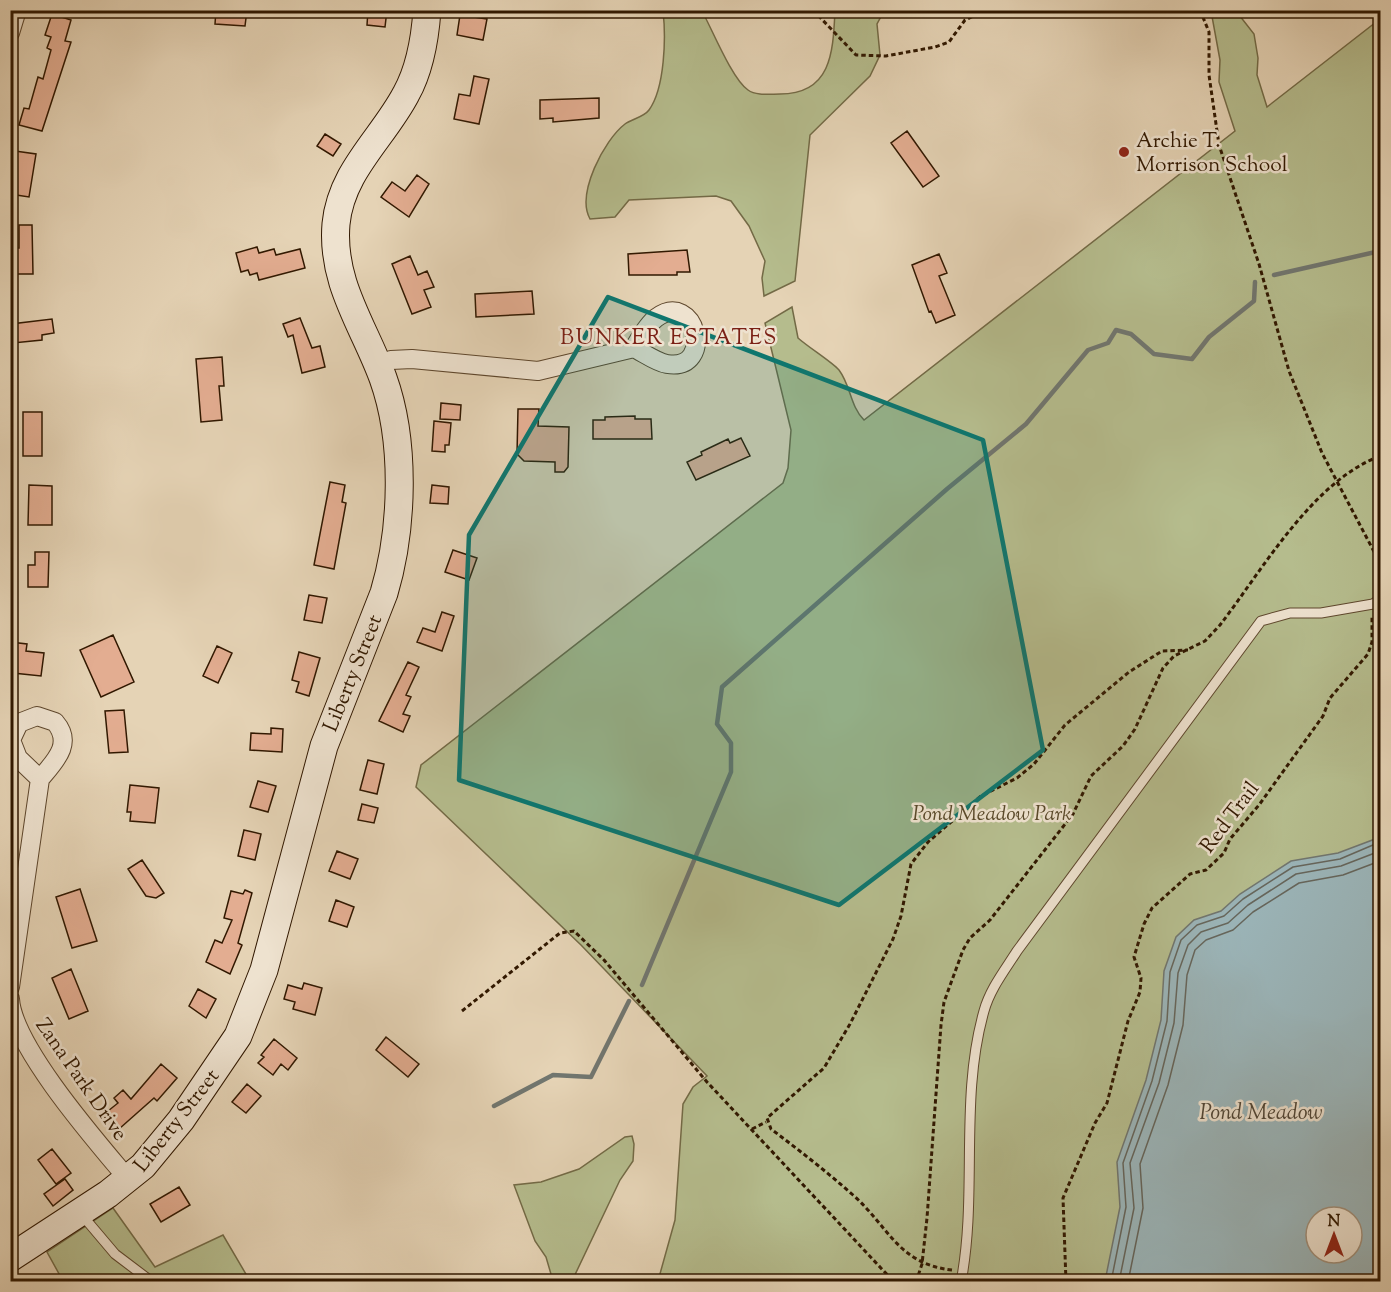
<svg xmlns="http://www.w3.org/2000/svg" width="1391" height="1292" font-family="'Sorts Mill Goudy',serif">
	<rect width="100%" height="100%" fill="#e5d3b5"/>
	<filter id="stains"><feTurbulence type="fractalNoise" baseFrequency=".00333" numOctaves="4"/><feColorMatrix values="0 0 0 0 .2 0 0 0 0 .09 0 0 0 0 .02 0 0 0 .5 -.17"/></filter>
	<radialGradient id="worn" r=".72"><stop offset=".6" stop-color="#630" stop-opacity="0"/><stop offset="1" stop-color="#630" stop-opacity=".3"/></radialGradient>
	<!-- green -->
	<path fill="#b5bc8d" stroke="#736a46" stroke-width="1.5" fill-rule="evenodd" d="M663 11H702C712 29 732 79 748 90 756 96 770 94 780 94 832 94 833 51 835 11H884L877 24 880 55 870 76 810 135 795 281 764 296 762 278 765 261 749 226 731 201 716 196 629 200 615 217 590 219C576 194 604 140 625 124 632 119 644 117 649 110 665 88 666 37 663 11Z
		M1211 11H1236L1254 34 1258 58 1257 75 1267 107 1380 19V1281H658L675 1220 683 1104 693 1087 707 1076 581 945 416 787 421 765 783 483 788 468 791 430 765 323 792 307 798 338C808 347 832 362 839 370 851 386 850 406 864 420L1235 131 1219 82 1220 60ZM1316 1217H1352V1253H1316Z
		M632 1136 634 1144 633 1161 620 1180 572 1281H553L546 1257 535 1241 514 1185 541 1182 579 1169 625 1137Z
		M113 1208 155 1267 223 1235 250 1281H63L47 1252Z"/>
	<!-- water -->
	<path fill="#9bb5b9" stroke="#71766f" stroke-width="1.5" fill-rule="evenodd" d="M1380 833V1281H1105L1120 1207 1117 1162 1146 1080 1161 1020 1164 971 1176 937 1194 920 1221 911 1240 894 1291 861 1338 853 1375 839ZM1316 1217H1352V1253H1316Z"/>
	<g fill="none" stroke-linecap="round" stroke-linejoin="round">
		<!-- shore -->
		<path stroke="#66665c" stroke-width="1.5" d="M1111 1282 1126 1207 1123 1163 1152 1081 1167 1021 1170 972 1181 940 1197 925 1224 916 1243 899 1293 867 1340 859 1380 842
			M1119 1282 1134 1208 1130 1163 1159 1083 1174 1023 1178 973 1188 945 1201 932 1228 923 1248 905 1296 874 1341 866 1380 851
			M1128 1282 1143 1208 1140 1164 1168 1085 1183 1025 1187 975 1195 950 1206 940 1233 930 1253 912 1299 883 1343 875 1380 861"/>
		<!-- stream -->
		<path stroke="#71766f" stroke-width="4.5" d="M1274 275 1380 251
			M642 985 731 772V743L717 724 722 687 947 489 1026 424 1088 350 1108 343 1116 330 1131 334 1154 354 1192 359 1209 337 1254 301 1255 282
			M494 1106 553 1075 591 1077 629 1001"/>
	</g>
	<!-- building -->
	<path fill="#e3ad91" stroke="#311800" stroke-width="1.5" d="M216 10H247L245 26 215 24Z
		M368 10H387L385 27 367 25Z
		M52 14 71 20 65 41 71 42 42 131 19 125 24 108 29 109 38 77 43 79 51 50 47 48 51 37 45 35Z
		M460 15 487 19 483 40 457 35Z
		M474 76 489 79 479 124 454 119 459 94 470 96Z
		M599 98V118L553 122V118L540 119V100Z
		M907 131 939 176 923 187 891 143Z
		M325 134 341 144 333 156 317 146Z
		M15 151 36 154 29 197 10 194Z
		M417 175 429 184 409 217 381 197 392 182 405 191Z
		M19 225H32L33 274H12L11 248H19Z
		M257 247 259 253 274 249 276 255 300 249 305 268 259 280 257 273 250 275 248 270 241 272 236 253Z
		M687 250 690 272H677V275H629L628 254Z
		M939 254 947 273 939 276 955 315 936 323 931 311 929 312 912 265Z
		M410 256 418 275 427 271 434 287 424 290 431 307 412 314 392 264Z
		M532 291 534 314 476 317 475 294Z
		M300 318 312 348 320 346 325 367 302 373 293 335 288 337 283 324Z
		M52 319 54 333 42 335V340L13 343 11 324Z
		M222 357 224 386H219L222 420 201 422 196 359Z
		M441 403 461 405 460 420 440 419Z
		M518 409H539L538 426 569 427 568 467 564 472H555V462L524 461 517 454Z
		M23 412H42V456H23Z
		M635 416V419H651L652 439H593V420H605V417Z
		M434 421 451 423 449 445H445V452L432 451Z
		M741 438 750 456 696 480 687 462 702 455 701 452 728 439 730 443Z
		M330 482 345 485 342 502 346 503 334 569 314 565Z
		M29 485 52 486V525H28Z
		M432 485 449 487 448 504 430 503Z
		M453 550 477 558 469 580 445 572Z
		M35 552H49L48 587H28V565H35Z
		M309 595 327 598 322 623 304 620Z
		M442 612 454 616 442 651 417 642 423 628 435 632Z
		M113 635 134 682 101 697 80 650Z
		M10 642 27 644 26 651 44 653 41 676 13 673Z
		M217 646 232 653 218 683 203 676Z
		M299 652 320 658 309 696 296 692 299 682 292 680Z
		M408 662 419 667 406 695 411 697 403 714 410 716 403 732 379 721Z
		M124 710 128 752 109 753 105 711Z
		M271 728 283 729 282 752 250 750 251 733 271 734Z
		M368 760 384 764 377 794 360 790Z
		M258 781 276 786 268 812 250 807Z
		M130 785 159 788 155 823 130 821 131 812H127Z
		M362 804 378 808 374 823 358 820Z
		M244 830 261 834 255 860 238 856Z
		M337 851 358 859 350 879 329 871Z
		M142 860 164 893 156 898 146 896 128 869Z
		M80 889 97 941 72 948 56 897Z
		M245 890 252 893 238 943 242 945 230 974 206 962 215 940 222 943 232 920 224 918 231 891 243 894Z
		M336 900 354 907 347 927 329 921Z
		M71 969 88 1011 69 1019 52 978Z
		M304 983 322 988 315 1015 293 1009 295 1002 284 999 288 985 302 989Z
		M198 989 216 999 206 1018 189 1006Z
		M386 1037 419 1064 408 1077 376 1050Z
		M274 1039 297 1058 288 1070 281 1064 273 1075 258 1063 264 1057 261 1055Z
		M161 1064 177 1078 157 1101 154 1098 119 1129 114 1123 112 1125 103 1115 118 1103 114 1098 123 1090 131 1099Z
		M247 1084 261 1096 246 1113 232 1102Z
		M52 1149 71 1173 56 1184 38 1160Z
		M65 1179 73 1190 53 1206 44 1194Z
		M179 1187 190 1205 161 1222 150 1204Z"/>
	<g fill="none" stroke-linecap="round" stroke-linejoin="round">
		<defs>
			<path id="lane" d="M82 1215 115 1254 152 1282
				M961 1282C978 1193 959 1099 984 1011 990 989 1005 970 1017 951L1261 621 1290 613H1321L1373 604 1380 599"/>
			<path id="street" d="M10 33 17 10
				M378 365 391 360 412 359 538 371 634 348C644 353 656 362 667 364 716 372 696 288 656 318 647 325 640 338 634 348
				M37 716 55 722C74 744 54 762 40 779L18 758 11 740 19 723Z
				M10 987 40 779
				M10 999C13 1046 96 1141 128 1179"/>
			<path id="secondary" d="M10 1258 108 1194 143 1166 181 1120 238 1036 264 970 324 746 384 593C403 529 406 442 383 378 364 326 331 283 336 224 341 171 383 138 406 94 420 69 425 39 427 10"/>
		</defs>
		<!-- lane casing -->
		<use href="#lane" stroke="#5e472d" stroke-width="11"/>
		<!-- street casing -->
		<use href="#street" stroke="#5e472d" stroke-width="20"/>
		<!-- secondary casing -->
		<use href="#secondary" stroke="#311800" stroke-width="29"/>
		<!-- path -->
		<path stroke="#311800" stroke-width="3" stroke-dasharray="4.5 3" stroke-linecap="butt" d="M813 10 856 55 886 56 935 47 949 42 965 20 987 10
			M1200 10 1209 32V75L1219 145 1259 264 1289 371 1322 453 1380 563
			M462 1011 560 933 574 931 604 960 707 1082 894 1282
			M752 1129 766 1122
			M952 1270C898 1264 889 1227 853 1195 827 1172 799 1150 771 1129L767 1118 824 1068 850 1024 893 939 901 916 911 864 928 842 981 796 1017 778 1034 764 1065 725 1129 672 1162 651 1188 650
			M916 1282 922 1264 927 1218 941 1025 944 1002 963 950 970 938 990 920 1073 814 1091 776 1123 746 1135 729 1163 668 1174 656 1205 641 1220 625C1263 569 1313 481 1380 456
			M1066 1282 1063 1198 1095 1123 1107 1103 1128 1021 1140 992 1141 978 1134 957 1144 924 1152 908 1190 874 1206 870 1224 853 1230 839 1259 805 1323 716 1330 698 1368 654 1372 642V617"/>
		<!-- lane -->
		<use href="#lane" stroke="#eee2cf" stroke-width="9"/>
		<!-- street -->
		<use href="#street" stroke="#eee2cf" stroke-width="18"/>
		<!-- secondary -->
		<use href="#secondary" stroke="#eee2cf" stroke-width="27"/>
	</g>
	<!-- marked area -->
	<path fill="#0f766e" fill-opacity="0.2" stroke="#0f766e" stroke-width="4.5" stroke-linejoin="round" d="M608 297 983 440 1043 750 839 905 459 780 469 535Z"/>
	<!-- markers -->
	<circle fill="#8f2418" stroke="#eee2cf" stroke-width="2" cx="1124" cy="152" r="6"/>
	<g text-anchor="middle" stroke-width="5" stroke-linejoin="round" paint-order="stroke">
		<!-- poi labels -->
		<g font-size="21" fill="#311800" stroke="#eee2cf" text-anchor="start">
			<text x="1136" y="147">Archie T.<tspan x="1136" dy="24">Morrison School</tspan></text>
		</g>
		<!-- street labels -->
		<g font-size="21" fill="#311800" stroke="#eee2cf">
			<text transform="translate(352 673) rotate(-68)" y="7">Liberty Street</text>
			<text transform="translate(1229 817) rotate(-53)" y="7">Red Trail</text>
			<text transform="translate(82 1079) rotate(55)" y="7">Zana Park Drive</text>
			<text transform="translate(176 1120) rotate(-52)" y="7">Liberty Street</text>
		</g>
		<!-- park labels -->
		<g font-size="21" font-style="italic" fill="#59492a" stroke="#eee2cf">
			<text x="992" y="820">Pond Meadow Park</text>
		</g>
		<!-- neighbourhood labels -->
		<g font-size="22" letter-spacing="1.5" fill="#7a1f14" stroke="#eee2cf">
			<text x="669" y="344">BUNKER ESTATES</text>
		</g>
		<!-- water labels -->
		<g font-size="22" font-style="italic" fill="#514738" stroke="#eee2cf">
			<text x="1261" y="1119">Pond Meadow</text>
		</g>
	</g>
	<!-- margin -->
	<rect width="1391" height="1292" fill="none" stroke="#e5d3b5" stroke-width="36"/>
	<rect x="12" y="12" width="1367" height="1268" fill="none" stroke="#311800" stroke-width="3"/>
	<rect x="18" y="18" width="1355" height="1256" fill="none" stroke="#311800" stroke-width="1.5"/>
	<!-- north arrow -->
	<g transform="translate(1334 1235)"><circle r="28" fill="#eee2cf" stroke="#a2917c" stroke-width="1.5"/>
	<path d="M0-4.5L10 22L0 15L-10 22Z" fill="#8f2418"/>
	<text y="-9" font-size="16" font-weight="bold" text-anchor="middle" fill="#311800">N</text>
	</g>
	<rect width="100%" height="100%" filter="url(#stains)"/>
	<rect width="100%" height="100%" fill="url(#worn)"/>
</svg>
